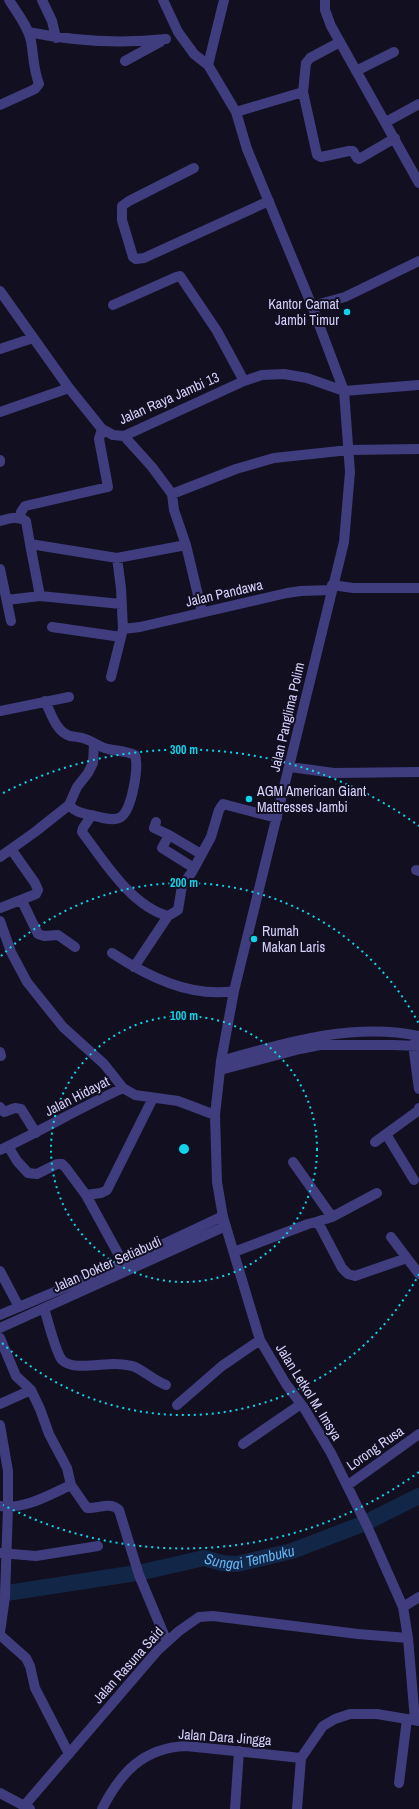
<svg xmlns="http://www.w3.org/2000/svg" width="419" height="1809" font-family="'Archivo Narrow',sans-serif">
	<rect width="100%" height="100%" fill="#120f21"/>
	<g fill="none" stroke-linecap="round" stroke-linejoin="round">
		<!-- river -->
		<path stroke="#122747" stroke-width="16" id="s1" d="M0 1594 143 1572 204 1558 222 1563 237 1564 292 1551 365 1523 419 1496"/>
		<!-- minor -->
		<path stroke="#3f3d7d" stroke-width="10" d="M42 0 52 21 56 38
			M163 0 178 32 194 54 208 65 236 112 247 149 312 306 344 391 350 472 344 542 234 991 221 1061 215 1115 217 1182 223 1217 260 1340 286 1384 304 1408 331 1453 367 1526 403 1607 408 1638 415 1720
			M325 0V10L331 26 419 183
			M28 32C73 41 120 44 166 39
			M125 61 160 42
			M208 65 224 0
			M356 71 394 52
			M303 92 306 63 310 58 340 42
			M0 105 35 89 39 84C33 68 34 58 31 41 28 26 17 13 9 0
			M236 112 303 92 317 155 321 157 349 151H353L357 158 359 159 395 138
			M386 122 419 104
			M194 168 129 201 122 206V220L133 257 136 259 144 258 269 201
			M0 291 69 388 102 429 113 435 124 436 244 381 262 375 284 374 307 378 344 391 419 385
			M113 305 176 277 180 276 217 331 244 381
			M312 306 345 297 419 261
			M0 349 33 338
			M0 412 69 388
			M124 436 152 467 172 494
			M0 460V462
			M20 518 21 512 25 506 108 487 99 439 102 429
			M0 521C10 518 17 516 26 521L30 544 117 558 186 545
			M30 544 40 596
			M0 569 11 621
			M332 585 353 588H419
			M7 600 40 596 121 604
			M202 612 186 545 174 510 172 494 236 469 274 458 349 450 419 449
			M52 627 121 637
			M123 629 140 627 287 593 301 591 331 590
			M111 677 123 629 121 588 117 558
			M45 701C51 713 56 732 70 736 76 737 82 737 88 740 95 743 100 747 108 749 117 751 126 751 135 755 139 767 132 809 121 817 113 822 100 817 91 815 82 813 75 812 69 805
			M0 711 69 697
			M290 767 334 773 419 772
			M92 815 83 828 82 832C104 861 131 906 168 916L178 910 182 886 192 872 211 837 219 810 223 804 277 818
			M156 822 154 828 169 835
			M0 857 35 832 69 805 77 787 88 773 93 763 94 744
			M194 868 162 848 169 835 201 854
			M416 870 419 871
			M22 901 38 934 44 936 58 935 75 947
			M0 908 36 894 38 890 35 883 11 849
			M0 921 11 952 27 982 63 1027 104 1064 123 1088 135 1095 178 1101 215 1115
			M112 953C147 976 190 998 234 991
			M134 967 168 916
			M413 1045 419 1089
			M0 1052 1 1056
			M221 1061C285 1043 352 1022 419 1036
			M220 1070 300 1049 320 1045H393L419 1046
			M0 1107 4 1112 15 1108 21 1109 36 1133
			M386 1134 414 1180
			M375 1142 419 1110V1108
			M8 1146 17 1161 28 1173 37 1174 57 1164H62L66 1168 86 1195 126 1268
			M0 1150C41 1131 81 1107 123 1088
			M293 1162 332 1217
			M86 1195 101 1193 107 1190 153 1098
			M316 1222 332 1217 377 1193
			M391 1237 419 1274
			M234 1252 308 1224 316 1222 320 1226 342 1268 348 1274 355 1276 407 1258
			M0 1271 19 1307
			M44 1308C48 1320 55 1351 62 1360 72 1371 103 1363 116 1364 121 1364 127 1365 132 1366 141 1368 154 1381 166 1385
			M0 1315 123 1263 223 1216
			M0 1328 226 1226
			M0 1338 16 1376 31 1390 40 1409 49 1434 67 1468 71 1485 87 1508C98 1509 110 1501 119 1510L139 1575 167 1642
			M0 1404 31 1390
			M177 1405 222 1366 260 1340
			M0 1425 8 1471V1507L5 1597 0 1632
			M243 1444 301 1404
			M348 1485 419 1434
			M0 1506C24 1510 49 1495 71 1485
			M0 1553 36 1556 98 1546
			M403 1607 419 1597
			M0 1635 26 1658 30 1666 35 1688 69 1754
			M399 1783 407 1719
			M0 1793 30 1809
			M24 1806 158 1650 179 1631 199 1617 213 1616 358 1634 408 1638
			M102 1809C121 1772 143 1748 186 1746L301 1758
			M235 1809 239 1751
			M297 1809 301 1758 323 1726 335 1719 350 1714H377L419 1721"/>
	</g>
	<!-- distance rings -->
	<g fill="none" stroke="#10d5ea" stroke-width="2" stroke-dasharray="2 4">
		<circle cx="184" cy="1149" r="133"/>
		<path d="M419 1274A266 266 0 0 1 1 1342M1 956A266 266 0 0 1 419 1024"/>
		<path d="M419 1472A399 399 0 0 1 3 1505M3 793A399 399 0 0 1 419 826"/>
	</g>
	<!-- markers -->
	<g fill="#10d5ea" stroke="#120f21" stroke-width="1.5">
		<circle cx="347" cy="312" r="4"/>
		<circle cx="249" cy="799" r="4"/>
		<circle cx="254" cy="939" r="4"/>
	</g>
	<g text-anchor="middle" stroke-width="4" stroke-linejoin="round" paint-order="stroke">
		<!-- poi labels -->
		<g font-size="14" fill="#d6d1fc" stroke="#120f21" text-anchor="start">
			<text x="339" y="309" text-anchor="end">Kantor Camat<tspan x="339" dy="16">Jambi Timur</tspan></text>
			<text x="257" y="796">AGM American Giant<tspan x="257" dy="16">Mattresses Jambi</tspan></text>
			<text x="262" y="936">Rumah<tspan x="262" dy="16">Makan Laris</tspan></text>
		</g>
		<!-- street labels -->
		<g font-size="14" fill="#d6d1fc" stroke="#120f21">
			<text transform="translate(169 398) rotate(-24)" y="5">Jalan Raya Jambi 13</text>
			<text transform="translate(224 593) rotate(-13)" y="5">Jalan Pandawa</text>
			<text transform="translate(287 717) rotate(-77)" y="5">Jalan Panglima Polim</text>
			<text transform="translate(77 1096) rotate(-27)" y="5">Jalan Hidayat</text>
			<text transform="translate(107 1264) rotate(-24)" y="5">Jalan Dokter Setiabudi</text>
			<text transform="translate(309 1392) rotate(58)" y="5">Jalan Letkol M. Imsya</text>
			<text transform="translate(375 1448) rotate(-35)" y="5">Lorong Rusa</text>
			<text transform="translate(128 1665) rotate(-48)" y="5">Jalan Rasuna Said</text>
			<text transform="translate(225 1737) rotate(4)" y="5">Jalan Dara Jingga</text>
		</g>
		<!-- water labels -->
		<g font-size="15" font-style="italic" fill="#66b4f5" stroke="#120f21">
			<text dy="5" stroke="none"><textPath href="#s1" startOffset="254">Sungai Tembuku</textPath></text>
		</g>
	</g>
	<circle cx="184" cy="1149" r="6" fill="#10d5ea" stroke="#120f21" stroke-width="2"/>
	<g font-size="12" text-anchor="middle" font-weight="bold" fill="#10d5ea" stroke="#120f21" stroke-width="4" stroke-linejoin="round" paint-order="stroke">
		<text x="184" y="754">300 m</text>
		<text x="184" y="887">200 m</text>
		<text x="184" y="1020">100 m</text>
	</g>
</svg>
